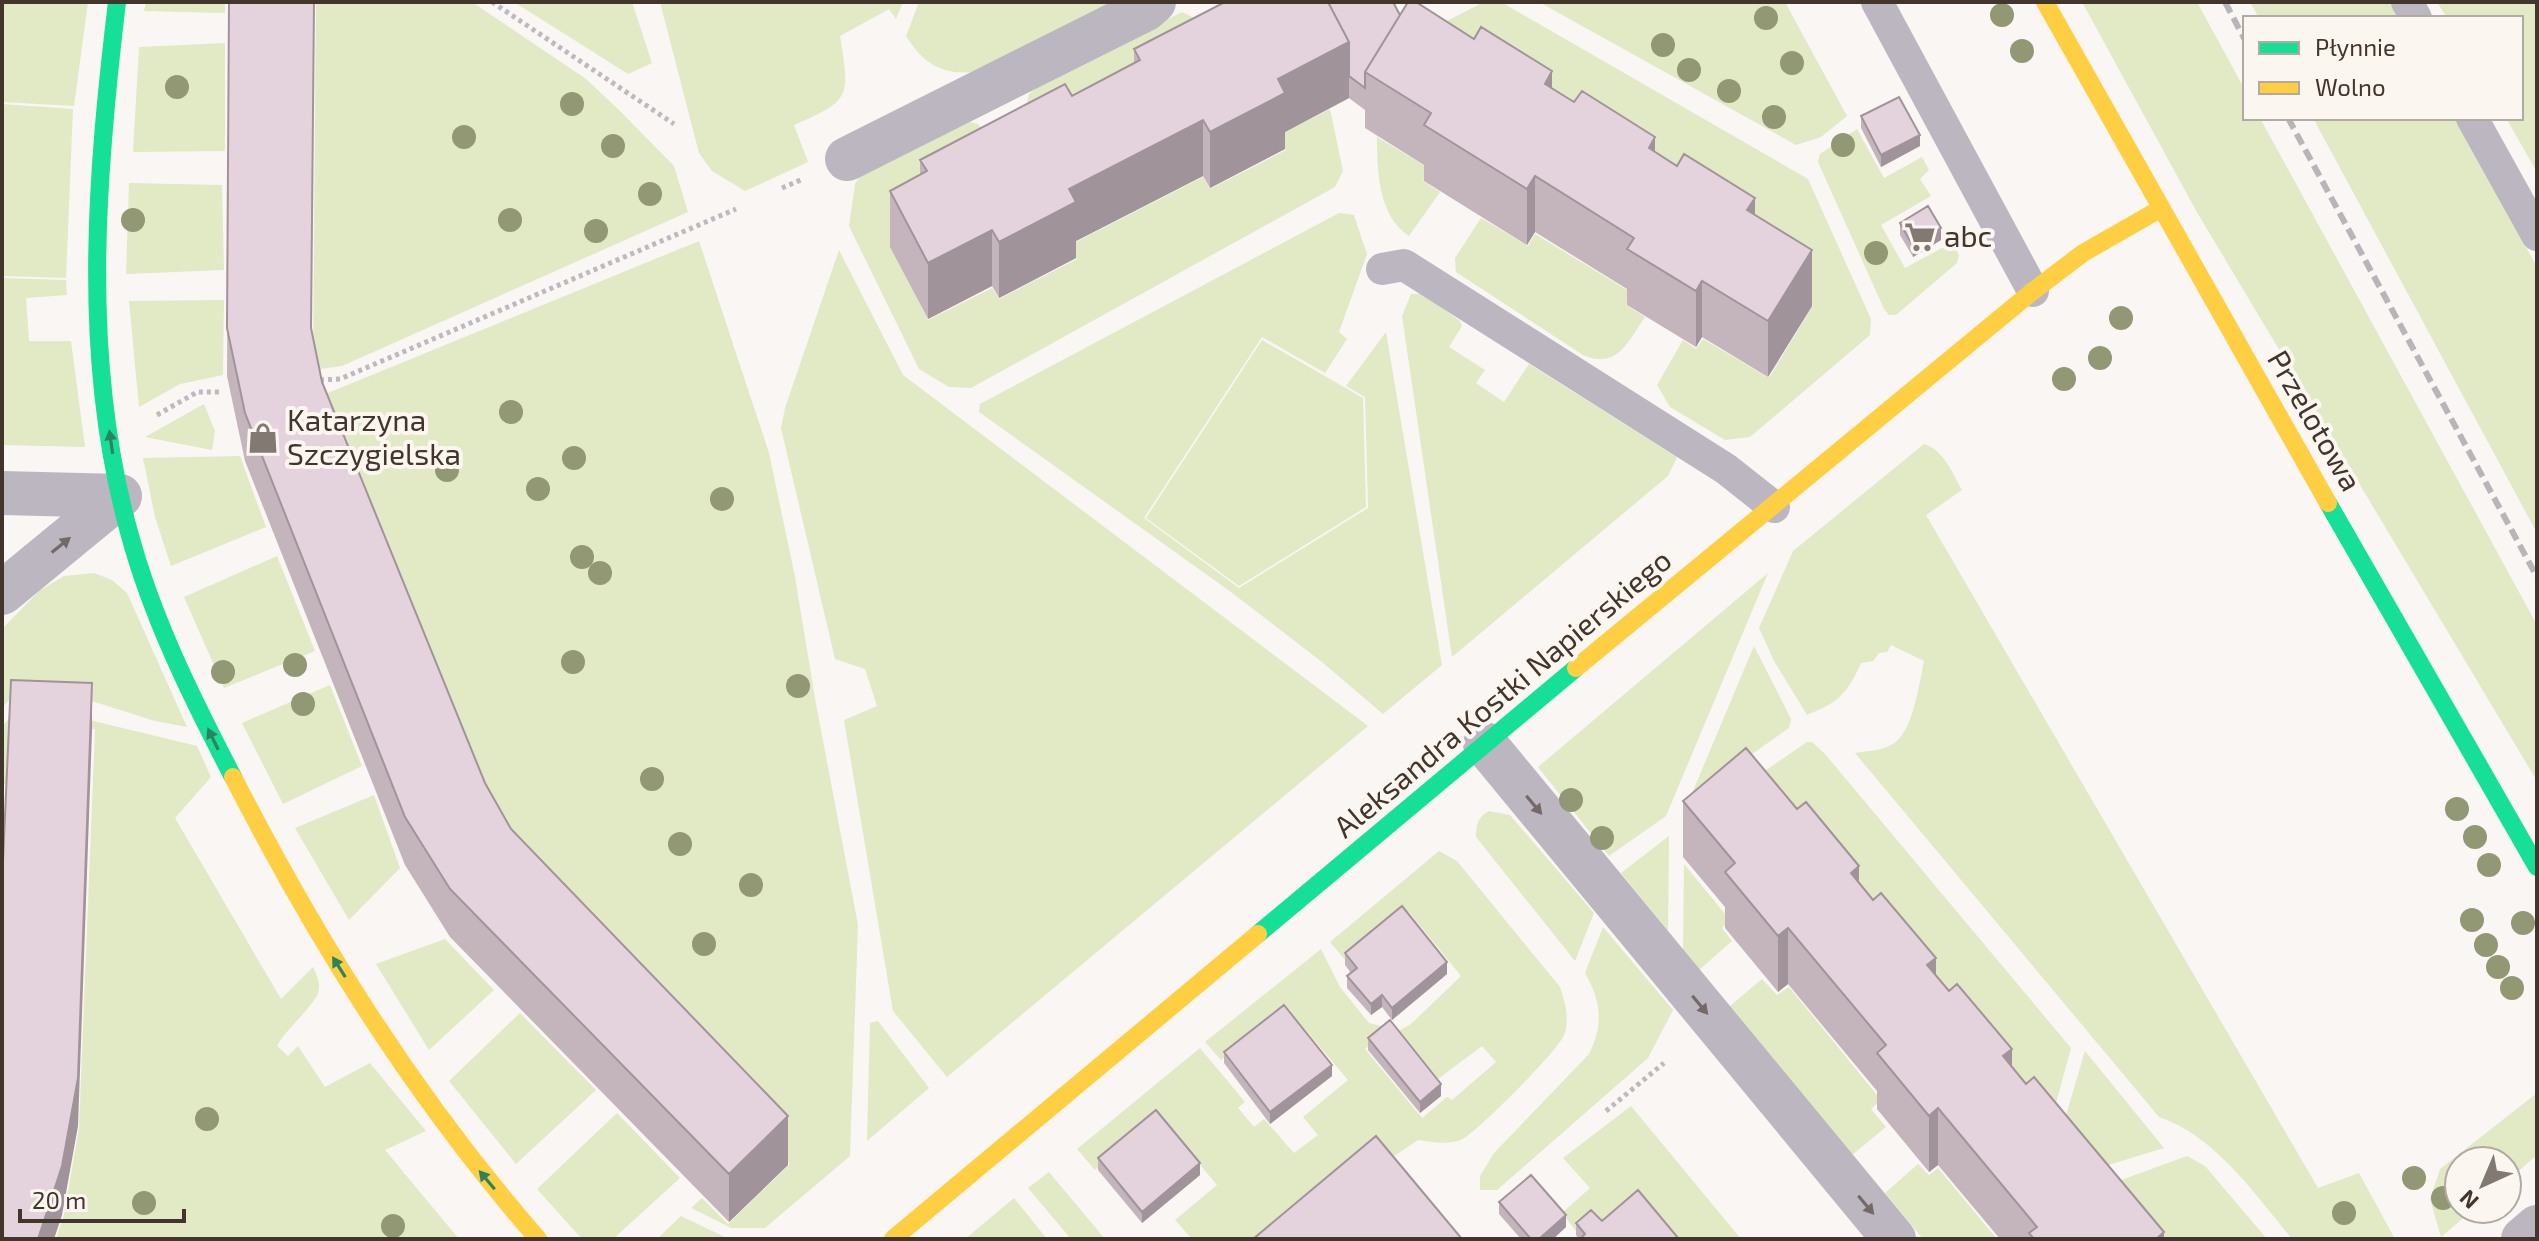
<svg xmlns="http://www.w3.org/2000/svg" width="2539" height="1241" font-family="'Exo 2',sans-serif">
	<rect width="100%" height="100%" fill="#f9f6f4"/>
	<!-- green -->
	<path fill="#e2e9c5" d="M2 2H88L74 106 2 102Z
		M146 2H225V13L144 11Z
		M316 2H472L586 79 620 111 674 166 688 212 342 366 313 370Z
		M514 2H632L652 63 628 74Z
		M660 2H903L896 19 889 9 840 36C850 98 851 100 794 125L808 162 745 191 712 171 699 153Z
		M919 2H1116L975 72C941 75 924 64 906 36Z
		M1484 2H1501L1808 179 1871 319 1870 335 1750 437 1725 440 1670 407 1657 385 1683 340 1696 349 1703 339 1769 378 1813 305 1749 265 1437 26Z
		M1539 2H1785L1847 116 1821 137 1796 145Z
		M2082 2H2197L2245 90V118H2260L2537 625V781L2198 214Z
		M2250 2H2392L2400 18H2259Z
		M2437 2H2537V172L2506 118H2521V18H2447Z
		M1182 12 1196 19 1214 62 1026 108 1029 94 1043 83Z
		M225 43V151L133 152 139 47Z
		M2 104 73 109 66 278 2 276Z
		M1330 109 1343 171 1335 187 971 388 949 387 919 369 849 226 855 184 862 173 970 122 978 124 985 133 926 228 890 246 928 320 992 288 999 299 1077 259 1070 245 1203 177 1210 189 1286 150 1279 135Z
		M2313 118H2455L2537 267V533Z
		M1857 129 1884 178 1922 157 1929 170 1920 179 1931 196 1881 225 1905 268 1953 242 1959 255 1957 263 1896 315H1889L1884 309 1818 162 1820 154Z
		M1377 137 1430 169 1423 181 1440 192 1409 236C1378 216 1377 170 1377 137Z
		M129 183 222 185 224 270 126 274Z
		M1339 213 1354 215 1367 254 1339 332 1347 339 1325 373 1262 337 1144 518 1239 588 1368 508 1365 397 1346 386 1386 332 1442 665 1383 714 1322 662 1231 592 979 412 980 404Z
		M1481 218 1528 246 1535 234 1632 293 1626 305 1645 317C1628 341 1618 370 1583 355L1456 272 1455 258Z
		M699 241 769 453 795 577 816 704 858 925 850 1156 765 1228H731L691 1208 702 1198 728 1224 790 1164 513 876 318 397Z
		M839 250 903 375 1368 726 947 1077 893 1011 844 720 877 706 865 669 835 659 781 428 785 408Z
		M2 278 66 280 67 295 26 298 29 341H71L85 447 2 445Z
		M1411 294H1424L1460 321 1462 326 1449 347 1485 370 1476 383 1504 402 1529 364 1677 457 1668 476 1452 657 1402 316Z
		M224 300 223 375 180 384 139 407 129 301Z
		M1262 340 1363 398 1366 507 1239 586 1146 518Z
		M204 404 215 431 212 450 145 437Z
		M1924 444C1943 449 1953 474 1962 490L1926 515 2318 1188 2359 1173 2395 1239H2292C2256 1195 2214 1135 2159 1117L1855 753C1867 751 1881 751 1893 744 1913 732 1919 684 1924 661L1891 645 1887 652 1879 653 1873 661 1861 663C1847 694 1839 702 1807 715L1774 661 1759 628 1793 551Z
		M240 456 266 527 171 566 155 517 143 458Z
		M277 556 315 651 224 688 184 597Z
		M94 573 112 580 127 593 187 727 155 721 82 698H11L2 708V629L39 591 64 576Z
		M1768 573 1666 816 1609 856 1538 767Z
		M1754 646 1791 719 1789 728 1690 798Z
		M330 685 362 766 283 804 242 723Z
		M44 709 197 746 211 777 175 818 281 999 313 967C317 976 321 984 318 993 313 1007 286 1029 277 1046L288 1056 298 1046 325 1087 370 1063 426 1131 385 1150 459 1239H56L64 1215 79 1128 95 729 9 726 6 784 2 785V727L14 712Z
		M1807 742H1812L1825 754 2071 1048 2053 1114 1710 830 1683 852V827Z
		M374 795 400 868 349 920 295 828Z
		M1489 811 1510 815 1594 913 1575 961 1476 837C1476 824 1478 817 1489 811Z
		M1669 836 1668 931 1621 873Z
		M1439 851 1457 861 1560 987C1565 1002 1570 1019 1564 1035 1558 1051 1475 1134 1461 1140 1447 1145 1432 1142 1418 1140L1271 1239H1192L1175 1220 1217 1185 1160 1117 1095 1170 1077 1149 1200 1048 1245 1102 1238 1108 1254 1127 1264 1119 1294 1153 1318 1135 1303 1117 1348 1080 1288 1009 1221 1060 1205 1042 1321 949 1340 987 1369 1023 1389 1028 1365 1049 1422 1118 1447 1097 1452 1100 1496 1062 1482 1046 1438 1079 1397 1032 1411 1024 1461 976 1409 912 1346 961 1330 942Z
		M1684 864 1730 920 1722 928 1732 941 1699 970 1683 953Z
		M1603 927 1673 1010 1648 1058 1497 1190H1480V1176L1494 1153 1589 1054C1604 1024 1601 1001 1585 973Z
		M445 939 494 990 429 1050 376 964Z
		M1762 979 1777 995 1789 987 1881 1100 1871 1109 1886 1127 1852 1155 1730 1006Z
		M520 1013 596 1090 516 1164 449 1081Z
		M878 1021 929 1088 867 1141 870 1023Z
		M2085 1051 2164 1148 2105 1166 2064 1122Z
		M2537 1093V1155L2507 1181V1161H2459V1209H2474L2441 1237 2430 1199 2440 1169Z
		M1631 1106 1741 1239H1676L1605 1226 1595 1215 1576 1231 1562 1213 1590 1188 1563 1158Z
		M617 1113 680 1178 613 1239H582L537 1189Z
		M2187 1156 2205 1166 2267 1239H2132L2091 1191Z
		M1918 1164 1929 1175 1938 1168 1997 1239H1923L1885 1193Z
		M1049 1172 1105 1239H1071L1028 1188Z
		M1014 1198 1047 1239H965Z
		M681 1216 727 1238 753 1237 751 1239H657Z"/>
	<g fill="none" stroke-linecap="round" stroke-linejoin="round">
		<!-- path -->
		<path stroke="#bdb9be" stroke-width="5" stroke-dasharray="4 4" stroke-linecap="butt" d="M492 2 674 124
			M782 188 803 179
			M320 380 340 379 736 209
			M157 415 197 392H222
			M1606 1111 1664 1063"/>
		<!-- lane -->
		<path stroke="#bcb6c0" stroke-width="32" d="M1877 2 2033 291
			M2407 2 2416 18
			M2472 118 2537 235
			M1382 269 1404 265 1726 469 1774 507"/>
		<!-- street -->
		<path stroke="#bcb6c0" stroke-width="44" d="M847 159 1146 9 1154 2
			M2 493 120 496
			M2 593 120 496
			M1485 744 1894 1239
			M2523 1239 2537 1227"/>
		<!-- fast -->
		<path stroke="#16e098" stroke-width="18" d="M117 2C96 177 81 359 129 532 152 618 192 698 233 777
			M2328 503 2537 867
			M1258 934 1576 668"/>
		<!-- slow -->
		<path stroke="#ffcf43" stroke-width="18" d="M2045 2 2328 503
			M1576 668 2033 291 2083 253 2160 209
			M233 777C318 943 415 1098 538 1239
			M893 1239 1258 934"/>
		<!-- rail -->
		<path stroke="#b8b5b8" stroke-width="6" stroke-dasharray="12 6" stroke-linecap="butt" d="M2225 2 2245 40
			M2288 118 2537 577"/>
	</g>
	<!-- trees -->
	<g fill="#929774">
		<circle cx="2002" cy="15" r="12"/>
		<circle cx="1766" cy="18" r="12"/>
		<circle cx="1663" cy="45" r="12"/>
		<circle cx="2022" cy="51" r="12"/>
		<circle cx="1792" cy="63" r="12"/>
		<circle cx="1689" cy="70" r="12"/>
		<circle cx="177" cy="87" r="12"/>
		<circle cx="1729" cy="91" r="12"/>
		<circle cx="572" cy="104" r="12"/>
		<circle cx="1774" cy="117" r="12"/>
		<circle cx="464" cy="137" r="12"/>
		<circle cx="1843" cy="145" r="12"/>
		<circle cx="613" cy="146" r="12"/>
		<circle cx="650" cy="194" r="12"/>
		<circle cx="133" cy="220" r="12"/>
		<circle cx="510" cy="220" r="12"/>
		<circle cx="596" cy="231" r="12"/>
		<circle cx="1876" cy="253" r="12"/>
		<circle cx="2121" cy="318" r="12"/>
		<circle cx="2100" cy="358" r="12"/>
		<circle cx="2064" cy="379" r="12"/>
		<circle cx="511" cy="412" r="12"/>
		<circle cx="574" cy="458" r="12"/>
		<circle cx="447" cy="470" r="12"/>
		<circle cx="538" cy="489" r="12"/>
		<circle cx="722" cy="499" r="12"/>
		<circle cx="582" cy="557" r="12"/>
		<circle cx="600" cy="573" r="12"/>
		<circle cx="573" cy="662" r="12"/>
		<circle cx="295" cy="665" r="12"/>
		<circle cx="223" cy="672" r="12"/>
		<circle cx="798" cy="686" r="12"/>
		<circle cx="303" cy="704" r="12"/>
		<circle cx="652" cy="779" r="12"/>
		<circle cx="1571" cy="800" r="12"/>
		<circle cx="2457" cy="809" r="12"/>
		<circle cx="2475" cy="837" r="12"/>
		<circle cx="1602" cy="838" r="12"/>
		<circle cx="680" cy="844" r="12"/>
		<circle cx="2489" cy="865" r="12"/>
		<circle cx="751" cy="885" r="12"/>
		<circle cx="2472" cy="920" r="12"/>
		<circle cx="2523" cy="923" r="12"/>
		<circle cx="704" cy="944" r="12"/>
		<circle cx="2486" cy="945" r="12"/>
		<circle cx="2498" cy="967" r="12"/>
		<circle cx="2512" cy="988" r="12"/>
		<circle cx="207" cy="1119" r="12"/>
		<circle cx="2414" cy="1178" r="12"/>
		<circle cx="2443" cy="1198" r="12"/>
		<circle cx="144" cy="1203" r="12"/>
		<circle cx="2344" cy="1213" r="12"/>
		<circle cx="393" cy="1226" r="12"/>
	</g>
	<!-- wall -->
	<path fill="#c4b5bd" d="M229 2 311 330 322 382 485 783 511 829 788 1165 729 1222 450 937 405 865 245 461 227 376Z
		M1400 15 1552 89 1755 214 1812 306 1768 377 1702 337 1696 347 1627 305V289L1535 232 1527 245 1424 181V165L1365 128V110L1349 98 1285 132V149L1210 188 1203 176 1076 241V258L999 298 992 286 928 319 890 247V191L920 175V160L1072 96 1134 64V49Z
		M1861 116 1920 146 1881 167 1861 128Z
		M1900 223 1941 240 1913 257 1900 235Z
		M1683 801 1859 883 2026 1084 2164 1239H2000L1938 1165 1929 1172 1877 1109V1091L1788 984 1778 992 1725 928V907L1683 857Z
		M1345 953 1447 974 1392 1020 1382 1007 1371 1015 1347 988V976L1351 973 1345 965Z
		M1368 1038 1441 1096 1420 1113 1368 1050Z
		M1224 1052 1332 1076 1270 1124 1224 1063Z
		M1098 1158 1200 1175 1142 1223 1098 1170Z
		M1499 1202 1566 1227 1553 1239H1521L1499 1214Z
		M1602 1221 1579 1239 1576 1235V1223Z"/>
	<!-- shaded-wall -->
	<path fill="#a0949a" d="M1349 42V98L1285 132V149L1210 188V132L1278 79Z
		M1552 71V127L1545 84Z
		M1203 120V176L1076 241V258L999 298V242L1069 189Z
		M1920 135V146L1881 167V155Z
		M1655 137V193L1649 148Z
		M1535 176V232L1527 245V189Z
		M1755 198V254L1747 210Z
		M1941 228V240L1913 257V246Z
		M992 230V286L928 319V263Z
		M1812 250V306L1768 377V321Z
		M1702 281V337L1696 347V291Z
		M92 683V731L78 1126 62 1215 54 1239H38Z
		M1859 866V922L1851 873Z
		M1788 928V984L1778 992V936Z
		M1936 958V1014L1927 965Z
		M1447 962V974L1392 1020V1008Z
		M1382 995V1007L1371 1015V1004Z
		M2012 1049V1105L2003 1056Z
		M1332 1065V1076L1270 1124V1112Z
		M1441 1084V1096L1420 1113V1102Z
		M1938 1108V1165L1929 1172V1116Z
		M788 1116V1165L729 1222V1174Z
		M1200 1163V1175L1142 1223V1212Z
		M1566 1215V1227L1553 1239H1539Z
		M2164 1232V1239H2156Z"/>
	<!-- building -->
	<path fill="#e4d3dc" stroke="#a0949a" stroke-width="2" d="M229 2H314L311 328 322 382 485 783 511 829 788 1116 729 1174 450 889 405 817 245 413 227 328Z
		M1225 2H1328L1349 42 1278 79 1285 93 1210 132 1203 120 1069 189 1076 202 999 242 992 230 928 263 890 191 927 171 920 160 1065 84 1072 96 1140 60 1134 49Z
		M1328 2H1393L1400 15 1365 72V88L1349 76V42Z
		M1408 2H1416L1474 39 1481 27 1552 71 1545 84 1574 102 1582 91 1655 137 1649 148 1677 166 1684 154 1755 198 1747 210 1812 250 1768 321 1702 281 1696 291 1627 249 1634 238 1535 176 1527 189 1424 125 1431 113 1365 72Z
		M1899 97 1920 135 1881 155 1861 116Z
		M1928 206 1941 228 1913 246 1900 223Z
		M11 680 92 683 78 1078 62 1166 38 1239H2V884Z
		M1746 748 1797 809 1806 802 1859 866 1851 873 1873 900 1881 893 1936 958 1927 965 1949 991 1957 984 2012 1049 2003 1056 2026 1084 2034 1077 2164 1232 2156 1239H2034L2029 1233 2037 1227 1938 1108 1929 1116 1877 1053 1886 1045 1788 928 1778 936 1725 872 1735 863 1683 801Z
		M1402 906 1447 962 1392 1008 1382 995 1371 1004 1347 976 1357 968 1345 953Z
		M1284 1005 1332 1065 1270 1112 1224 1052Z
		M1390 1020 1441 1084 1420 1102 1368 1038Z
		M1156 1110 1200 1163 1142 1212 1098 1158Z
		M1376 1136 1462 1239H1253Z
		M1531 1175 1566 1215 1539 1239H1531L1499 1202Z
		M1638 1190 1679 1239H1580L1585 1234 1576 1223 1591 1210 1602 1221Z"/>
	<!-- one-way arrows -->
	<defs><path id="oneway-solid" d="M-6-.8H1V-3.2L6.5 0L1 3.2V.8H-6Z" transform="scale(2)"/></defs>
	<g fill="#2e825d">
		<use href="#oneway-solid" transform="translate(111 442) rotate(-98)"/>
		<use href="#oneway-solid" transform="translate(213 739) rotate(-116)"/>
		<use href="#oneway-solid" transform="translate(339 967) rotate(-122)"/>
		<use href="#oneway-solid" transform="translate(487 1180) rotate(-130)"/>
	</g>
	<g fill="#736967">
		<use href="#oneway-solid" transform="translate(61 545) rotate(-39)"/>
		<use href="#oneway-solid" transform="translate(1534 805) rotate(50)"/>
		<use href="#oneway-solid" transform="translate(1700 1005) rotate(50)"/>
		<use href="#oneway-solid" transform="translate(1866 1205) rotate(50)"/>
	</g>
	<!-- icons -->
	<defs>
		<symbol id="supermarket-bare" viewBox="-9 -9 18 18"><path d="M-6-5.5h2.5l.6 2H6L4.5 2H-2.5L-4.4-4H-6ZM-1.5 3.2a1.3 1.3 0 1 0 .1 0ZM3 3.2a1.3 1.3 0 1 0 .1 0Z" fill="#827972" stroke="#fcf6f1" stroke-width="2.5" paint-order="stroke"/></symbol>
		<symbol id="shop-bare" viewBox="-9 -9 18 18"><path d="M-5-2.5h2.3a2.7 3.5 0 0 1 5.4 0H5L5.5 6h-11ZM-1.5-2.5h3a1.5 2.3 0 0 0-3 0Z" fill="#827972" stroke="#fcf6f1" stroke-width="2.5" paint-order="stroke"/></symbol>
	</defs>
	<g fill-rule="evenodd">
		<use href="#supermarket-bare" x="1898" y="215" width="44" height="44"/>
		<use href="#shop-bare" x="241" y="416" width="44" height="44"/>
	</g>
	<g text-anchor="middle" stroke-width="8" stroke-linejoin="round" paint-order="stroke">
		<!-- poi labels -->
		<g font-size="30" fill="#42362c" stroke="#fcf6f1" text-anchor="start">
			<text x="1944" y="247">abc</text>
			<text x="287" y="431">Katarzyna<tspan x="287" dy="34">Szczygielska</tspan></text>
		</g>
		<!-- street labels -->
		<g font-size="30" fill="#42362c" stroke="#fcf6f1">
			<text transform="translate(2314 421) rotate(60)" y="10">Przelotowa</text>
			<text transform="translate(1503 694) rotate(-40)" y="10">Aleksandra Kostki Napierskiego</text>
		</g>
	</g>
	<!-- border -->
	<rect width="2539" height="1241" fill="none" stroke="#42362c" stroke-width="8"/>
	<!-- legend -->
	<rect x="2243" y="16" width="280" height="104" fill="#fcf6f1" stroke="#b2a9a2" stroke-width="2"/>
	<rect x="2259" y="42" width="40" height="12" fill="#16e098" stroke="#b2a9a2" stroke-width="2"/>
	<text x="2315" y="56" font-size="24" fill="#42362c">Płynnie</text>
	<rect x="2259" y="82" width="40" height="12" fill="#ffcf43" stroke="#b2a9a2" stroke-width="2"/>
	<text x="2315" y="96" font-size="24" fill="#42362c">Wolno</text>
	<!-- north arrow -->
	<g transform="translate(2483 1185) rotate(224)"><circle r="38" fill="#fcf6f1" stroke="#b2a9a2" stroke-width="2"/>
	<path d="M0-6L14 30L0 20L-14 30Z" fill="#827972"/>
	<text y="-12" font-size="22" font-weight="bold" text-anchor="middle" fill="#42362c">N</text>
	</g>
	<!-- scale -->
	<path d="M20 1209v12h164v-12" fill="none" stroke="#42362c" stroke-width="4"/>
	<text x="32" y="1209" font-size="24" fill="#42362c" stroke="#fcf6f1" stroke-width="6" paint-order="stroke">20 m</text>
</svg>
